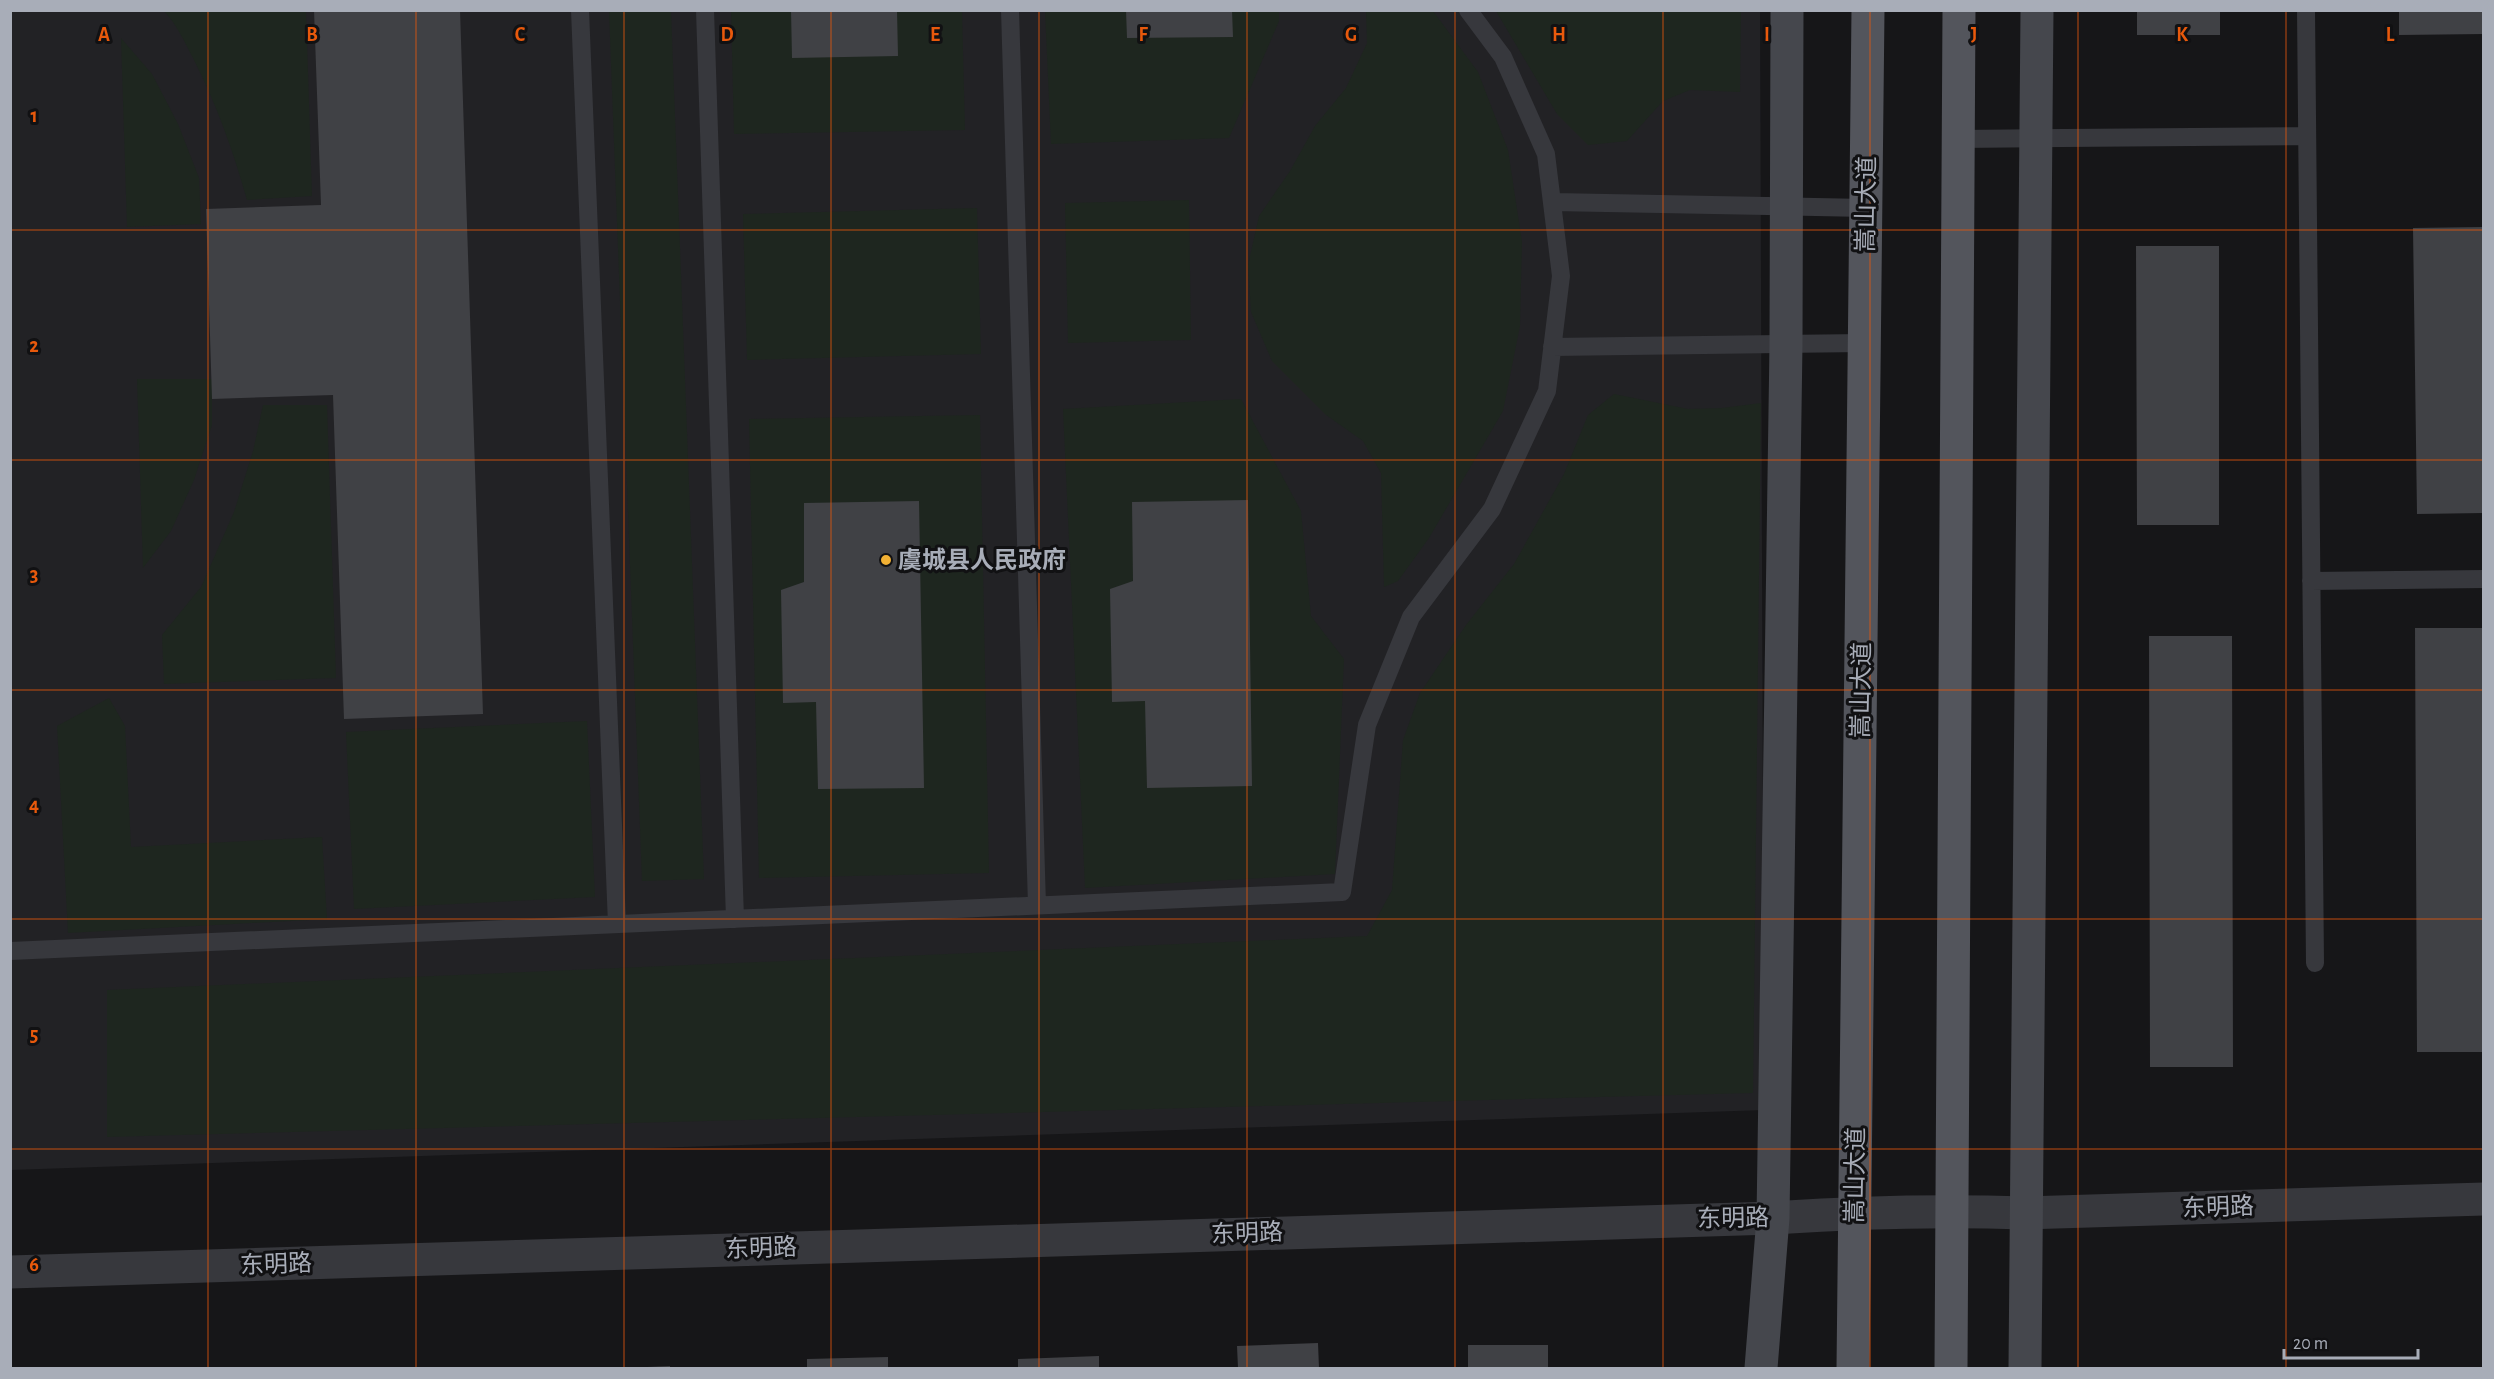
<svg xmlns="http://www.w3.org/2000/svg" width="2494" height="1379" font-family="'Alegreya Sans','Noto Sans SC',sans-serif">
	<rect width="100%" height="100%" fill="#161618"/>
	<!-- built -->
	<path fill="#222225" d="M10 11H1760L1764 1110 11 1170Z"/>
	<!-- green -->
	<path fill="#1e261f" d="M1279 10V21L1229 138 1051 144 1045 11Z
		M164 11H306L312 196 247 200C233 150 216 103 193 58 184 41 177 25 164 11Z
		M609 11H671L704 879 642 881Z
		M731 11H962L965 130 734 134Z
		M1366 11H1433L1478 72 1508 150 1522 242 1520 326 1503 411 1429 538 1398 581 1384 587 1381 473 1363 441 1326 415 1272 361 1251 312 1248 265 1259 216 1290 171 1315 126 1346 88 1367 43Z
		M1496 11H1741L1740 92 1690 90 1663 101 1627 141 1588 145 1557 114Z
		M121 38 152 74 178 124 199 178 201 224 127 227Z
		M1189 200 1191 340 1068 343 1065 203Z
		M977 208 981 354 747 360 743 214Z
		M137 379H212V425L194 480 171 531 143 568Z
		M1614 394 1688 409 1722 408 1761 403 1753 1093 107 1137V990L1367 936 1392 890 1403 740 1420 693 1466 625 1514 564 1564 474 1588 415Z
		M1241 399 1301 511 1311 616 1344 659 1335 874 1085 888 1063 409Z
		M263 405H327L336 678 164 684 162 635 201 587 234 512 253 451Z
		M980 415 989 873 759 878 749 419Z
		M109 698 125 726 131 847 322 837 327 919 68 933 57 726Z
		M587 721 595 897 354 909 346 732Z"/>
	<!-- building -->
	<path fill="#404145" d="M314 10H460L483 714 344 719 333 395 212 399 206 209 321 205Z
		M791 10H897L898 56 792 58Z
		M1126 10H1232L1233 37 1127 38Z
		M2137 10H2220V35H2137Z
		M2399 10H2484V34L2399 35Z
		M2484 227V513L2417 514 2413 228Z
		M2136 246H2219V525H2137Z
		M1248 500 1252 786 1147 788 1145 701 1112 702 1110 589 1133 581 1132 502Z
		M919 501 924 788 818 789 816 702 783 703 781 590 804 582V503Z
		M2415 628H2484V1052H2417Z
		M2149 636H2232L2233 1067H2150Z
		M1318 1343 1319 1368H1238L1237 1346Z
		M1468 1345H1548V1368H1468Z
		M1099 1356V1368H1018V1359Z
		M888 1357V1368H807V1359Z
		M670 1366V1368H647V1367Z"/>
	<g fill="none" stroke-linecap="round" stroke-linejoin="round">
		<!-- service -->
		<path stroke="#37383d" stroke-width="18" d="M580 10 617 924
			M705 10 735 919
			M1010 10 1037 905
			M2306 10 2315 963
			M1958 139 2307 136
			M1553 202 1866 208
			M1552 347 1865 343
			M2311 581 2484 579
			M10 951 1342 892 1367 725 1411 617 1492 509 1547 391 1561 276 1546 154 1503 57 1468 10"/>
		<!-- tertiary -->
		<path stroke="#37383d" stroke-width="33" d="M10 1272 1773 1218C1858 1212 1941 1210 2026 1213L2484 1199"/>
		<!-- secondary -->
		<path stroke="#45474d" stroke-width="33" d="M1761 1368 1773 1218 1786 344 1787 10
			M2025 1368 2037 10"/>
		<!-- primary -->
		<path stroke="#53555c" stroke-width="33" d="M1853 1368 1868 10
			M1951 1368 1959 10"/>
	</g>
	<!-- grid -->
	<path fill="none" stroke="#e8590c" stroke-width="1.5" stroke-opacity="0.55" d="M208 10V1368M416 10V1368M624 10V1368M831 10V1368M1039 10V1368M1247 10V1368M1455 10V1368M1663 10V1368M1870 10V1368M2078 10V1368M2286 10V1368M10 230H2484M10 460H2484M10 690H2484M10 919H2484M10 1149H2484"/>
	<!-- markers -->
	<circle fill="#f2b134" stroke="#111113" stroke-width="2" cx="886" cy="560" r="6"/>
	<g text-anchor="middle" stroke-width="6" stroke-linejoin="round" paint-order="stroke">
		<!-- street labels -->
		<g font-size="24" fill="#a8adb8" stroke="#111113">
			<text transform="translate(1866 204) rotate(-89)" y="8">嵩山大道</text>
			<text transform="translate(1861 690) rotate(-89)" y="8">嵩山大道</text>
			<text transform="translate(1855 1175) rotate(-89)" y="8">嵩山大道</text>
			<text transform="translate(2218 1207) rotate(-2)" y="8">东明路</text>
			<text transform="translate(1733 1218) rotate(-1)" y="8">东明路</text>
			<text transform="translate(1247 1233) rotate(-2)" y="8">东明路</text>
			<text transform="translate(761 1248) rotate(-2)" y="8">东明路</text>
			<text transform="translate(276 1264) rotate(-2)" y="8">东明路</text>
		</g>
		<!-- poi labels -->
		<g font-size="24" font-weight="bold" fill="#a8adb8" stroke="#111113" text-anchor="start">
			<text x="898" y="568">虞城县人民政府</text>
		</g>
	</g>
	<g font-size="20" text-anchor="middle" font-weight="bold" fill="#e8590c" stroke="#111113" stroke-width="6" stroke-linejoin="round" paint-order="stroke">
		<text x="104" y="41">A</text>
		<text x="312" y="41">B</text>
		<text x="520" y="41">C</text>
		<text x="727" y="41">D</text>
		<text x="935" y="41">E</text>
		<text x="1143" y="41">F</text>
		<text x="1351" y="41">G</text>
		<text x="1559" y="41">H</text>
		<text x="1767" y="41">I</text>
		<text x="1974" y="41">J</text>
		<text x="2182" y="41">K</text>
		<text x="2390" y="41">L</text>
		<text x="34" y="122">1</text>
		<text x="34" y="352">2</text>
		<text x="34" y="581">3</text>
		<text x="34" y="811">4</text>
		<text x="34" y="1041">5</text>
		<text x="34" y="1271">6</text>
	</g>
	<!-- border -->
	<rect width="2494" height="1379" fill="none" stroke="#a8adb8" stroke-width="24"/>
	<!-- scale -->
	<path d="M2284 1349v9h134v-9" fill="none" stroke="#a8adb8" stroke-width="3"/>
	<text x="2293" y="1349" font-size="18" fill="#a8adb8" stroke="#111113" stroke-width="4.5" paint-order="stroke">20 m</text>
</svg>
